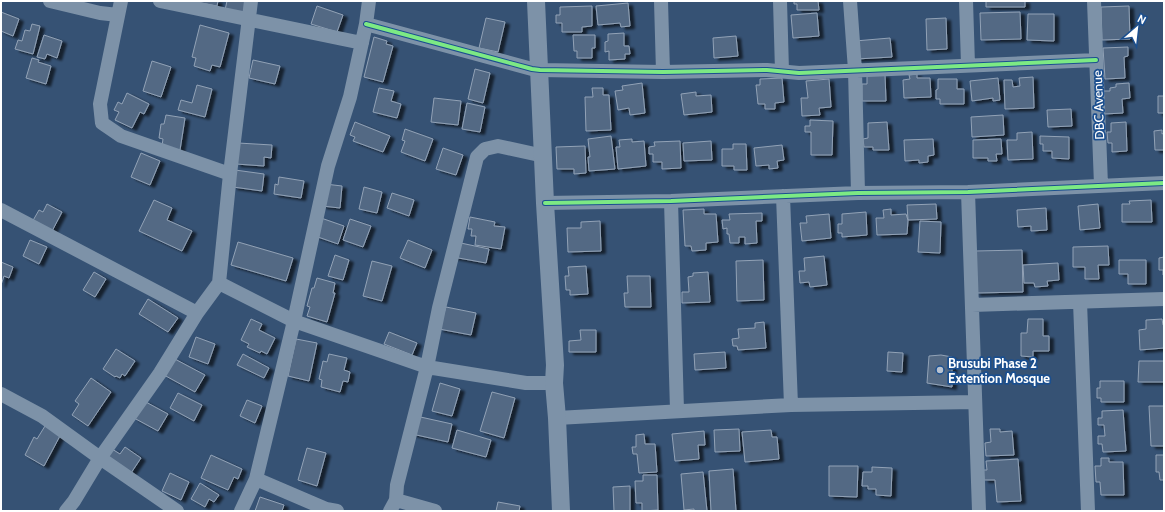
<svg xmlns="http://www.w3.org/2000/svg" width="1165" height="512" font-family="Cabin,sans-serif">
	<defs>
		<filter id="shadow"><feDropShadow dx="4.5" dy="2.5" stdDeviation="1" flood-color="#0009"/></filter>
	</defs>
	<rect width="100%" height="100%" fill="#365274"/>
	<!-- building -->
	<path fill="#526984" stroke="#92a2b6" filter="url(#shadow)" d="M191 1H218L217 6Z
		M227 1H246L244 14 225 10Z
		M794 1H818L819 10H797V4H794Z
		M986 1H1025V7H986Z
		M628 3 630 26 621 27 620 23 598 25 596 6Z
		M317 6 343 15 337 32 311 24Z
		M592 6V26L582 27V32H562V23H556V15H560V7Z
		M1129 6 1130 39 1102 40 1101 7Z
		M1 12 19 19 13 36 1 31Z
		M1020 12 1021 39 981 40 980 13Z
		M817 13 819 36 793 38 791 15Z
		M1028 14H1054V41L1027 40Z
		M486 18 505 22 498 52 479 48Z
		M946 18 947 49 927 50 926 19Z
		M32 24 40 26 33 54 15 49 18 40 22 41 25 30 30 31Z
		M200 25 229 33 220 67 212 65 210 71 194 66 196 58 192 57Z
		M624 33V46H629L630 54H625V59L609 60V51L605 52V42L608 41V34Z
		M44 35 62 41 57 58 47 54 45 59 37 57Z
		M573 35H595V48H592V58H577V51H574Z
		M736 36 738 56 714 58 713 38Z
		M374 37 387 41 386 44 393 46 383 82 364 77Z
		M890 38 892 57 856 59 855 41Z
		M1128 47V56L1124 57 1125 78 1105 79 1103 48Z
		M32 58 39 60 38 62 51 66 46 84 26 78Z
		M253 60 280 66 275 84 249 78Z
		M152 61 171 67 161 97 143 91Z
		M475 69 490 73 483 103 468 99Z
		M917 74V78H930L931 97 904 98 903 80 910 79 909 75Z
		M867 75H885L886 101H862V84H867Z
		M1033 77 1034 108 1005 109 1004 80H1012L1013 87 1020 86 1019 78Z
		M782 78 784 102 775 103V109H765V104H758L756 85H760V79Z
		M998 78 1000 100 993 101V98L972 101 970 81Z
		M829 79 831 107 819 108 820 115 802 116 801 98H808L806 81Z
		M938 79H957V89H964V104H940V99H936V90L938 89Z
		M642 83 645 113 630 115 629 108 618 110 615 91 623 90 622 86Z
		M1129 83 1130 98 1122 99 1123 113 1104 114 1103 91H1110V88L1116 87V84Z
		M197 85 212 89 205 117 178 110 181 100 192 103Z
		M379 88 394 91 391 101 401 104 397 118 373 112Z
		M592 88H603V95H609L611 130 586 131 585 97H593Z
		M696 92V96L711 95 712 112 684 115 681 94Z
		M127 93 149 104 144 114 140 112 132 128 115 120 119 112 114 110 118 102 122 104Z
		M1158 96H1164V113H1158Z
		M434 98 461 101 458 125 431 122Z
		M467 103 485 107 480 132 462 129Z
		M1071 109 1072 126 1048 127 1047 110Z
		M166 115 185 118 180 150 162 146 163 139 159 138 161 124H164Z
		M1003 115 1004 135 972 137 971 117Z
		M810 120 833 121 832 155H811V132H805V126H810Z
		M355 122 390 136 383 152 353 141 355 137 350 135Z
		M887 122 889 150H873V147H864L863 139 868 138V123Z
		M1126 122 1127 151 1112 152V143H1108L1107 132H1111V123Z
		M405 129 433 139 425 161 401 152 405 141 402 140Z
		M1162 130V134L1164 133V150H1155L1154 131Z
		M1032 132 1033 159 1008 160 1007 140H1017V133Z
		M611 136 615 169 589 171 588 157H590L588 139Z
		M1040 136 1069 137V159L1052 158V151H1043V144H1040Z
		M632 139V142L644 141 646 166 618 169 616 147H620L619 140Z
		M933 139 934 155 928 156V162L919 163V160L905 161 904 140Z
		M1001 139 1002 154H996L997 161H988V158H973V140Z
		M680 141 681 168 662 169V162H653V154H649V147L655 146 654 142Z
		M711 141 712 160 684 161 683 143Z
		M238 143 272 145 271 158 264 157V166L236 164Z
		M733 144H746L747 170H734V166H722V149H733Z
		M782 145 784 160 777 161 778 168 769 169V165L756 166 754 148Z
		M585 146 586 173 574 174V169H557L556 147Z
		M443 148 463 155 456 175 436 169Z
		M141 153 160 161 150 185 131 177Z
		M235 170 264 174 262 191 233 187Z
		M279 177 304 181 301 198 274 194 275 184 278 185Z
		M325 184 342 186 340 208 322 206Z
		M364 187 382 192 377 213 359 209Z
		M392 193 414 200 409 216 387 208Z
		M154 200 172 208 167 220 192 231 182 251 139 231Z
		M1151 200 1152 222H1122V204H1130L1129 201Z
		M47 204 62 212 50 235 31 224 39 210 43 212Z
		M936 204 937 219 908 220 907 205Z
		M1098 204 1100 228 1080 230 1078 206Z
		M1046 208 1047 230 1031 231V226L1018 227 1017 210Z
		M704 209V214H716L718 242 706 243V250L692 251 691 246H685L683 210Z
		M891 209V215L906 214 908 220 907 234 877 235 876 218H884L883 210Z
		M866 212 867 235 842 237V233H838V224H842V214Z
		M762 213V221H756L757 243 745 244V237H739V243H730L729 234H727V228L723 229 722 220H730L729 214Z
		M829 214 831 238 802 241 800 223H807L806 216Z
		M470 217 495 222 494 226 505 227 501 249 475 245 476 236H471L472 229H468Z
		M321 218 344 226 338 244 315 236Z
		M350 219 371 226 363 247 343 240Z
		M600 221 601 251 568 252 567 228H581V222Z
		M920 221 941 222 940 253 918 252Z
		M30 240 47 247 39 264 23 256Z
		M408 240 432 250 425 268 400 258Z
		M238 242 293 258 286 281 231 265Z
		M456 242 489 249 486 263 453 257Z
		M1108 246 1109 265H1098L1099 279H1085V267H1073V247Z
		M1022 250 1023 292 976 293 975 251Z
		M335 255 349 260 343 280 328 276Z
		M824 256 827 285 810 287 809 282 800 283 799 271H805L804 258Z
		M1164 257V275H1163V270H1159V258Z
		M763 260 764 300 737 301 736 261Z
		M1119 260H1146V284H1128V274H1119Z
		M372 261 392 266 382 301 363 296Z
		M1 262 13 267 9 278 4 276 1 285Z
		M1058 263 1059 280 1047 281 1048 286 1035 287 1034 283H1024L1023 265Z
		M586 266 588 294 570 295V290H566L565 276H569L568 267Z
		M94 272 106 279 95 297 83 290Z
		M708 272 710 302 682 303V292H689L688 277 693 276V273Z
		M627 276H650L651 307H625L624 293H628Z
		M317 278 335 283 333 293H335L327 322 307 316 310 307 307 306 312 288H314Z
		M148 299 178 318 168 332 139 314Z
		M446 307 476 313 471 335 439 329Z
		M251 319 262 324 259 330 275 338 267 354 261 351 260 353 247 347 249 344 241 340Z
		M1028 319H1043V336H1049V351H1033V357L1021 356V333H1027Z
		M1162 319 1163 325H1164V348L1140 350 1139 330 1146 329V320Z
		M764 322 766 348 738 350 737 346H733L732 339 739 338 738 329 755 328V323Z
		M580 330H596V352H569V341L581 340Z
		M389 332 417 343 412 355 384 344Z
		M196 337 215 344 208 364 189 357Z
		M296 339 317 343 309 381 288 376Z
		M116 349 135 361 125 376 122 374 120 378 116 376 115 377 103 369Z
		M725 352 726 368 695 370 694 354Z
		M888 352 903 353 902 372 887 371Z
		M243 354 269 368 264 378 237 365Z
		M329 354 347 358 344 370 350 372 348 382 343 381 340 392 321 387 322 380 319 379 323 361 327 362Z
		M941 355 952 357V387L927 383 929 356Z
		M173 358 205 375 195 392 164 375Z
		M1139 361H1164V382H1138Z
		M91 378 111 392 88 426 72 415 79 404 75 401Z
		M1100 381H1124V402H1101V398H1097V388H1100Z
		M440 383 460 389 452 416 432 411Z
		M492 392 515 398 504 438 480 431Z
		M178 393 202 405 194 421 170 408Z
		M247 400 262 406 255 423 240 416Z
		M144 401 168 414 158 431 134 418Z
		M1149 406H1164V446H1151Z
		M1123 410 1126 451 1103 452 1102 444H1098V436H1105L1104 425H1098V418H1102V411Z
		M416 416 452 424 448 442 412 434Z
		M45 426 61 434 44 466 25 455 34 437 37 439Z
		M739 429 740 451 715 452 714 430Z
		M990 429H1000V432L1012 431 1014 455 986 456 985 443 991 442Z
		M457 430 491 440 486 457 452 448Z
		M771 430 772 437H777L779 459 745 462 742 432Z
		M704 431 705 445H698L699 459 675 461 672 434Z
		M644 434 645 444H655L657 472 639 473 637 454H633L632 447H636V435Z
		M125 447 141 458 129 476 105 459 112 449 120 454Z
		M307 448 326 453 317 486 298 480Z
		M211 455 242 469 238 479 234 477 228 490 201 478Z
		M1156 455H1164V480H1160L1159 472H1156Z
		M1101 458H1109V462H1123L1124 495H1101L1100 482H1096L1095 466H1101Z
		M1018 459 1021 501 997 502 995 480H984L983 470H987L986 461Z
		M829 466H858L857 497 829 496Z
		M872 467 892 468 891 496 876 495V489H868V486H862L863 472H872Z
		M733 469 736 511H711L709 471Z
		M703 472 707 511H694V509L684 510 681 474Z
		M170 473 189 482 181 500 162 491Z
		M643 475H657L658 510 642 511V503H636L635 481H643Z
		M200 483 219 495 214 502 209 499 205 507 191 499Z
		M630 486V511H614L613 487Z
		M260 497 284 505 282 511H255Z
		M498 502 520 506 519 511H496Z"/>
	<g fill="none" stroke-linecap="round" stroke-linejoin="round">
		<!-- minor -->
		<path stroke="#7d92a8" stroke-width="14" d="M50 1 100 13 118 15
			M121 1 100 104 102 123 121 136 230 174
			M160 1 362 43
			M661 1 663 72
			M780 1 782 71
			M850 1 855 70 858 193
			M966 1 968 65
			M1094 1 1101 185
			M366 24 532 69 540 70 663 72 767 70 799 73 1096 60
			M968 192 979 511
			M783 196 791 405
			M671 201 677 410
			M545 203 671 201 858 193 968 192 1164 183
			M1 210 197 313
			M219 283 294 321 427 367 526 383H554
			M1080 302 1088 511
			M972 305 1164 299
			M1 394 42 416 100 458 177 511
			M557 418 791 405 975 402
			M256 479 326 509 337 511
			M396 500 397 485 427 367 439 308 477 157 485 149 498 146 544 156
			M66 511 74 501 100 458 160 373 197 313 219 283 230 174 251 1
			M241 511 256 479 294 321 328 166 350 97 366 24 369 1
			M390 511 396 500 435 511"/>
		<!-- tertiary -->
		<path stroke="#7d92a8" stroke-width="18" d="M536 1 545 203 555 365 554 383 557 418 561 511"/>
		<defs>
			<path id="cycleway" d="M366 24 532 69 540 70 663 72 767 70 799 73 1096 60
				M545 203 671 201 858 193 968 192 1164 183"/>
		</defs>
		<!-- cycleway casing -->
		<use href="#cycleway" stroke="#1b4f8f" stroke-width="6"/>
		<!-- cycleway -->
		<use href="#cycleway" stroke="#7ce984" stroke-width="4"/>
	</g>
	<!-- markers -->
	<circle fill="#b9c2ce" stroke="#1b4f8f" stroke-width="1.5" cx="940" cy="370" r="4"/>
	<g text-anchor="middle" stroke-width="3.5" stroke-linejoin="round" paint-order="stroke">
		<!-- street labels -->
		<g font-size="13" fill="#fff" stroke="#1b4f8f">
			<text transform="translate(1098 105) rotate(-92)" y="5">DBC Avenue</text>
		</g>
		<!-- poi labels -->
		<g font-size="13" font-weight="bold" fill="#fff" stroke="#1b4f8f" text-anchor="start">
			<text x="948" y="368">Brusubi Phase 2<tspan x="948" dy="15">Extention Mosque</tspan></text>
		</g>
	</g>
	<!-- border -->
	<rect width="1165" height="512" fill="none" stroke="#ffffff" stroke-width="4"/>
	<!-- north arrow -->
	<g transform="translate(1137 28) rotate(28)" stroke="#1b4f8f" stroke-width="3" paint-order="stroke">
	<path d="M0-3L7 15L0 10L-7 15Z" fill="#ffffff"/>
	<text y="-6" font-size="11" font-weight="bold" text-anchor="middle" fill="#ffffff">N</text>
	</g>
</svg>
